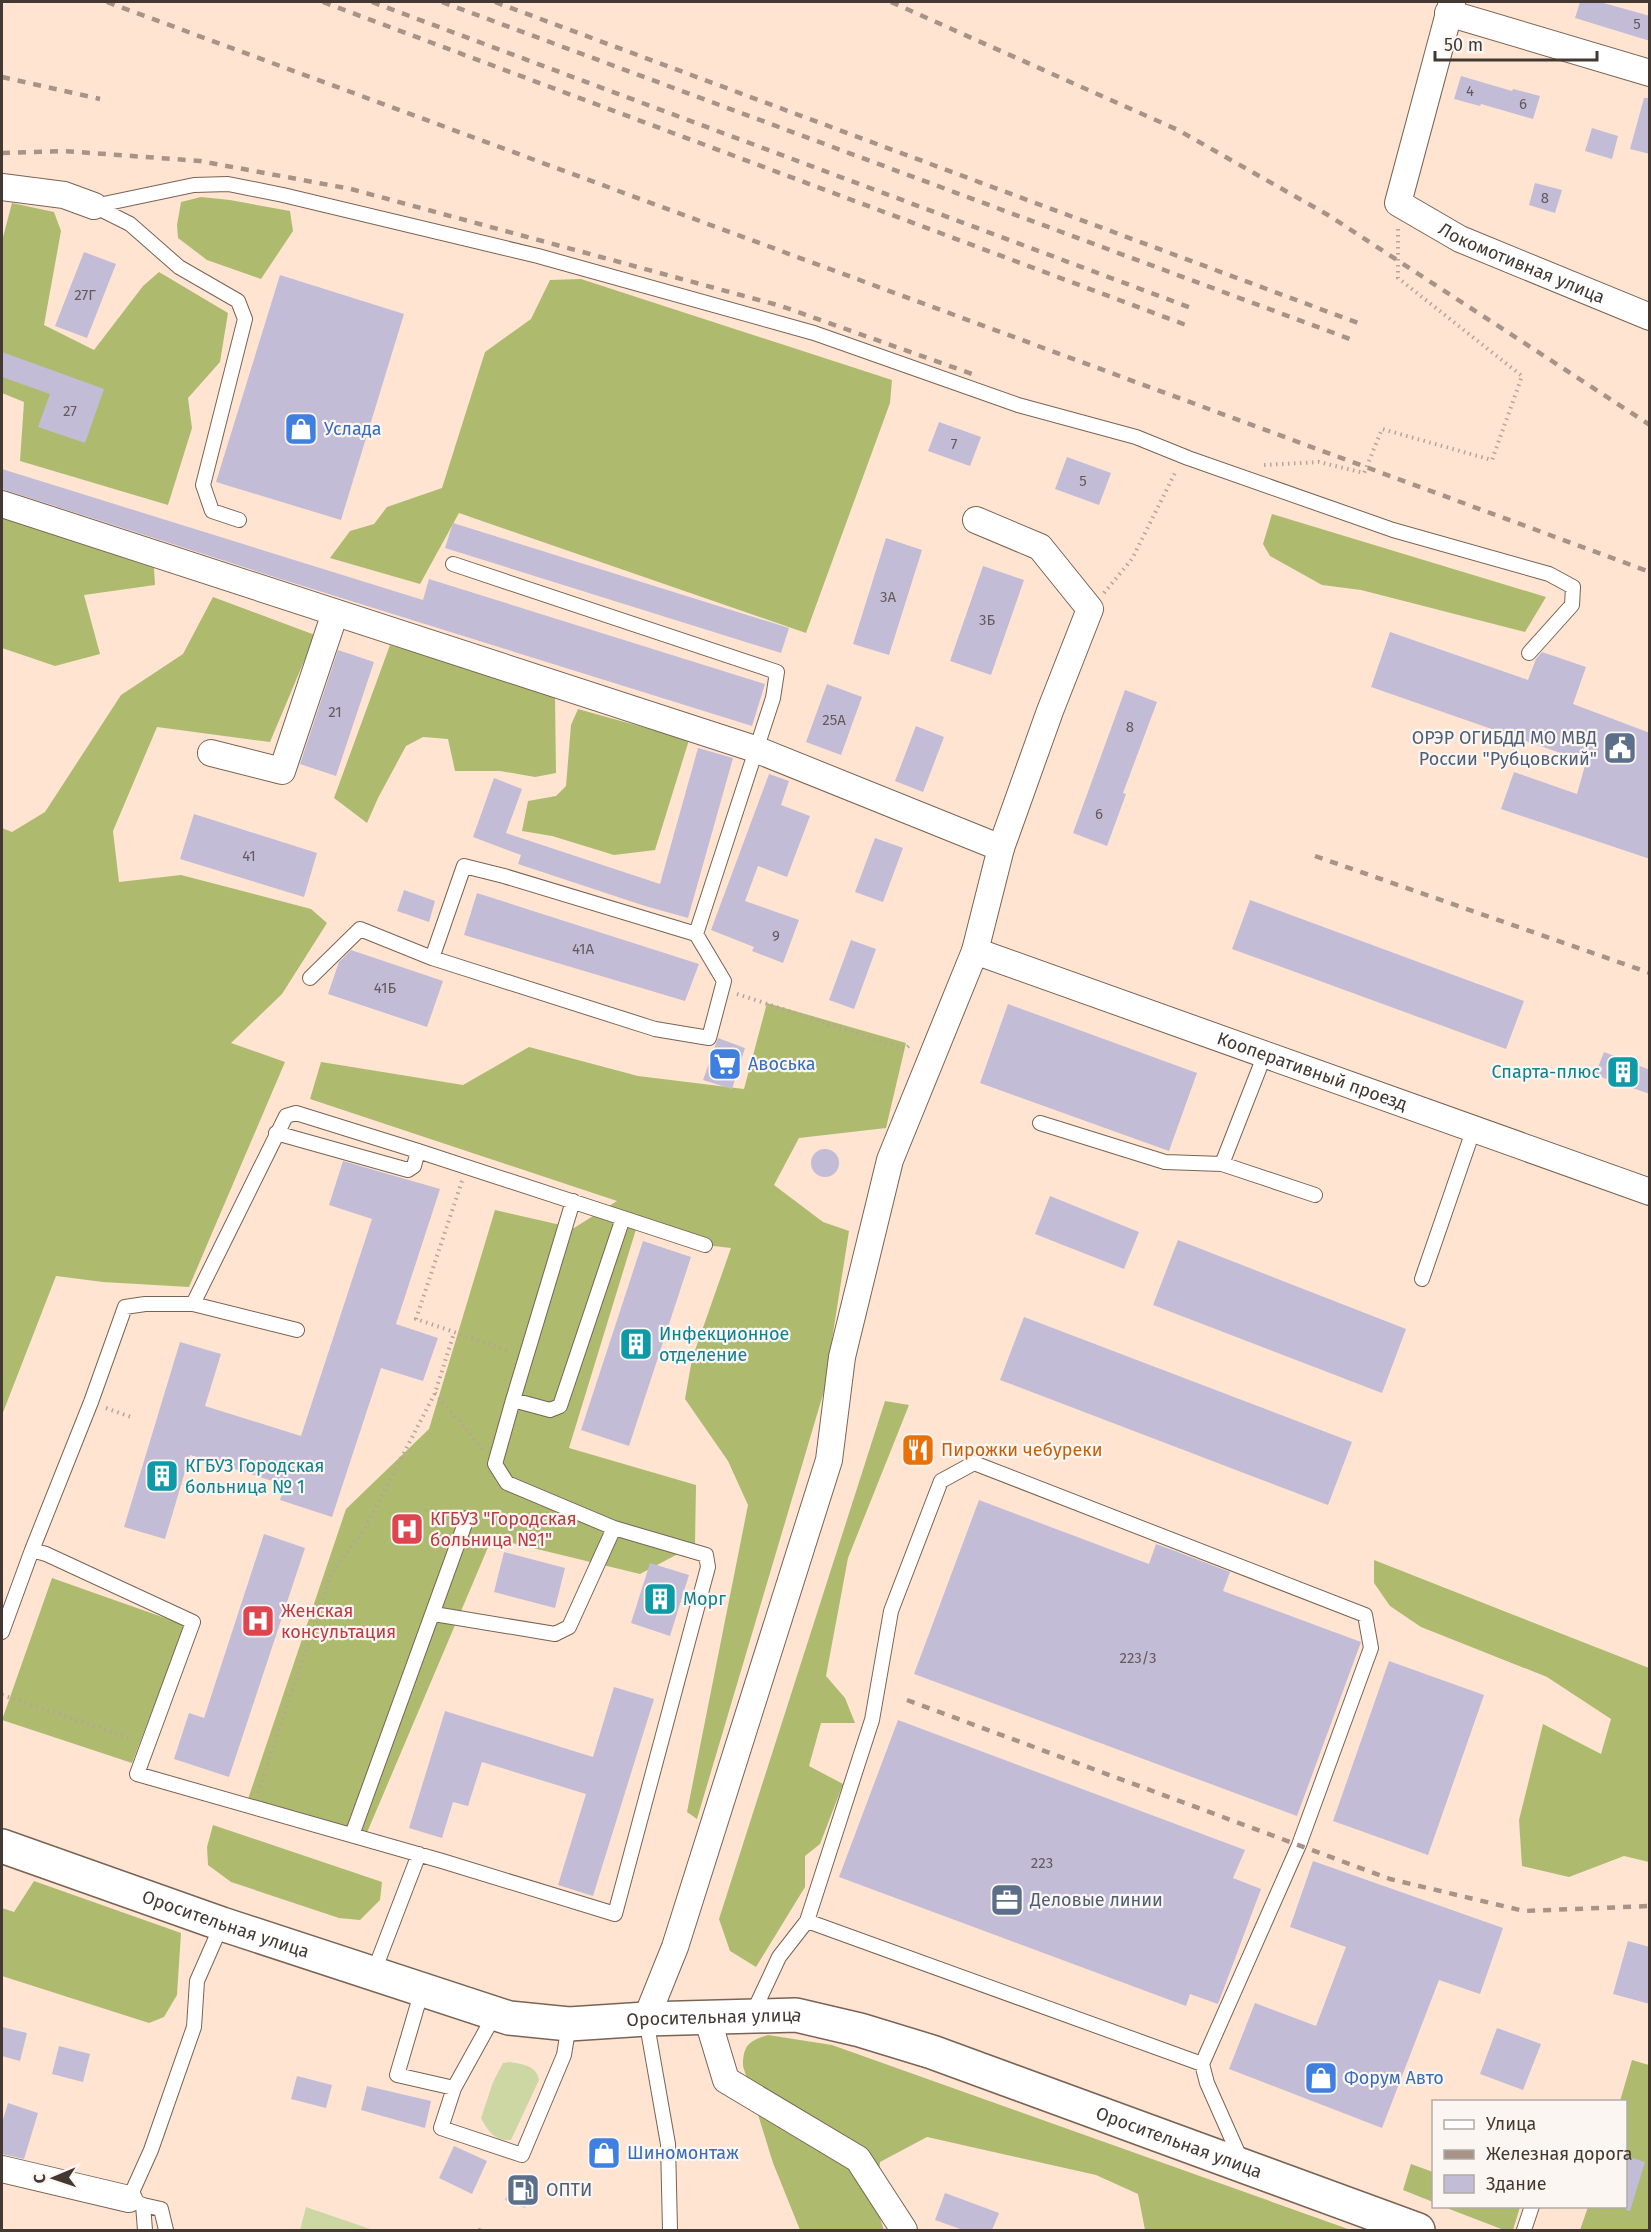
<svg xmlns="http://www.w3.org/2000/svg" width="1651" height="2232" font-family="'Fira Sans',sans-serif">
	<rect width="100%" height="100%" fill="#ffe4d2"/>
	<!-- green -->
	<path fill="#cdd7a3" d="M510 2062C523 2064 537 2066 539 2080L511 2140C495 2141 488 2132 481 2118L493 2082 503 2063Z
		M306 2207 373 2230H300Z"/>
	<!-- forest -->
	<path fill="#aebb6f" d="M201 197 230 200 290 211 293 231 261 279 207 260 178 238 177 225 181 202Z
		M12 203 54 212 61 231 44 325 94 350 143 286 159 272 228 313 220 362 188 398 192 428 168 505 20 461 24 402 2 393V241Z
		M581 279 892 380 890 403 806 633 459 513 420 584 330 558 350 531 374 524 387 507 442 488 485 352 531 319 550 280Z
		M1272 514 1546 597 1525 632 1361 590 1322 585 1270 556 1263 544Z
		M2 517 154 568 155 585 84 595 100 654 55 666 2 648Z
		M213 597 315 635 270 742 157 727 113 831 119 882 181 875 311 909 327 923 282 994 231 1043 285 1062 189 1287 103 1282 56 1276 2 1415V828L12 832 45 812 121 695 183 654Z
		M390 645 555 695 556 773 535 777 500 771H455L448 739 423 737 406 746 378 798 367 823 334 798Z
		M578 709 689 740 655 850 614 855 552 836 522 831 528 801 556 796 566 786 571 725Z
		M767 1003 906 1043 886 1128 799 1138 774 1185 823 1222 849 1231 824 1391 697 1819 687 1812 748 1505 728 1461 685 1399 692 1359 731 1248 705 1245 637 1226 569 1448 696 1485 695 1545 640 1574 492 1538 363 1842 247 1802 346 1509 429 1429 495 1210 574 1228 617 1201 310 1099 321 1062 463 1085 529 1047 638 1076 744 1089Z
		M885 1401 909 1405 848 1558 826 1676 845 1698 855 1723H821L809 1766 843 1784 820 1844 805 1856V1887L756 1967 730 1951 719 1919Z
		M1374 1560 1649 1668V1862L1624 1856 1569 1877 1522 1866 1519 1820 1543 1724 1601 1754 1611 1719 1547 1677 1421 1627 1390 1606 1374 1583Z
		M52 1578 185 1625 132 1763 2 1720Z
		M213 1825 382 1882 380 1900 360 1920 339 1918 231 1882 208 1865 207 1847Z
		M34 1881 181 1933 177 1995 164 2017 149 2023 2 1976V1908L14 1912Z
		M768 2035 832 2045 1351 2230H1145L1138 2194 1096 2175 927 2137 880 2162 876 2206 884 2230H800L773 2163 743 2066C743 2045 749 2041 768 2035Z
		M1632 2060 1649 2065V2230H1580L1588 2207 1626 2206V2102L1620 2101Z
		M1411 2164 1433 2172V2202L1403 2190Z
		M1444 2207H1520L1513 2230H1504Z"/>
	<!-- building -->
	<path fill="#c3bcd7" d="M1580 2H1600L1650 16V41L1575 18Z
		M1461 76 1512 91 1513 89 1540 96 1533 119 1481 104 1480 106 1454 99Z
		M1644 98H1650V154L1630 149Z
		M1592 128 1618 136 1612 159 1585 151Z
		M1535 183 1562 190 1555 213 1529 205Z
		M84 252 116 264 87 338 55 326Z
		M280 275 404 314 341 520 216 482Z
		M2 352 104 389 85 443 38 427 50 394 2 377Z
		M939 422 981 437 970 466 928 451Z
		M1067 457 1111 473 1099 505 1055 489Z
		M2 469 423 600 429 579 765 684 752 726 290 582 2 489Z
		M453 523 789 628 781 653 445 548Z
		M886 538 922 550 889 655 853 644Z
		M983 566 1024 580 991 675 950 661Z
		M1390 632 1528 680 1536 659 1542 652 1586 667 1573 704 1650 733V859L1501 809 1514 772 1577 794 1586 762 1371 687Z
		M338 650 374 662 336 776 300 764Z
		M827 684 862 697 841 755 806 742Z
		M1125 690 1157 702 1123 793 1126 794 1107 846 1073 833Z
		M916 726 944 737 923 792 895 781Z
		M698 748 733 758 688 918 645 906 518 864 521 855 473 837 494 778 522 789 506 833 660 884Z
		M769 774 789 781 781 805 810 816 787 877 758 866 745 901 799 920 783 963 752 951 754 947 711 930Z
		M194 814 317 853 304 897 180 859Z
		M875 838 903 848 883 902 855 892Z
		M404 890 435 901 429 922 397 911Z
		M477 893 699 964 685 1001 464 935Z
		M1250 900 1524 1001 1506 1049 1232 949Z
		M851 940 876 949 854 1009 829 1000Z
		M351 950 443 981 427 1027 328 994 339 962Z
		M1008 1004 1197 1073 1169 1151 980 1083Z
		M718 1038 745 1048 732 1089 703 1080Z
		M1604 1052 1650 1070V1094L1595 1075Z
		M811 1163a14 14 0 1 1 28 0a14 14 0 1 1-28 0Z
		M343 1161 440 1189 396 1324 438 1338 423 1381 381 1368 332 1517 280 1500 285 1485 190 1455 165 1539 124 1527 180 1342 221 1354 205 1406 301 1436 372 1219 329 1205Z
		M1050 1196 1139 1232 1124 1269 1035 1234Z
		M1178 1240 1406 1329 1382 1393 1153 1305Z
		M643 1241 691 1257 629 1446 581 1430Z
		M1024 1317 1352 1442 1328 1505 1000 1380Z
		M979 1500 1149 1564 1156 1544 1175 1551 1230 1572 1223 1591 1361 1642 1297 1816 914 1674Z
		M264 1534 305 1548 229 1777 174 1759 189 1713 204 1718Z
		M504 1552 565 1568 555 1608 494 1592Z
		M650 1563 689 1575 670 1636 631 1623Z
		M1389 1661 1484 1695 1428 1855 1333 1821Z
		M614 1687 654 1699 593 1896 558 1885 586 1794 482 1762 468 1806 453 1802 442 1838 409 1828 445 1711 593 1757Z
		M898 1720 1245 1850 1233 1878 1261 1889 1218 2004 1190 1994 1186 2006 839 1877Z
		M1313 1861 1503 1928 1480 1994 1439 1980 1382 2128 1229 2069 1255 2003 1316 2026 1346 1947 1290 1927Z
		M1628 1941 1650 1947V2004L1613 1994Z
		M2 2027 27 2033 20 2061 2 2056Z
		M1497 2028 1541 2044 1523 2090 1480 2074Z
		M59 2046 90 2054 83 2082 52 2074Z
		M297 2076 332 2085 326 2108 291 2099Z
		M367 2086 431 2101 425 2128 361 2110Z
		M8 2103 38 2113 24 2159 2 2154V2123Z
		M595 2138 621 2150 614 2168 587 2156Z
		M454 2146 487 2161 472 2194 439 2178Z
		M1626 2156 1645 2162 1630 2211 1626 2210Z
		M515 2174 536 2183 525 2208 505 2200Z
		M945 2193 999 2213 992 2230H963L935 2220Z"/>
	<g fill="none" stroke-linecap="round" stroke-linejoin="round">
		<defs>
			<path id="lane" d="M94 206 194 185 228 184 283 195 538 256 814 333 1018 405 1136 437 1188 458 1393 530 1549 574 1573 587 1572 605 1529 653
				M94 206 130 224 179 267 238 301 245 319 203 485 212 511 239 520
				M453 564 777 672 773 698 696 934
				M464 866 504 876 696 934 724 981 709 1038 655 1029 432 958Z
				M310 978 360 929 432 958
				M1040 1123 1165 1162 1222 1164 1315 1195
				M276 1133 408 1170 414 1166 418 1151
				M1222 1164 1265 1054
				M623 1218 705 1245
				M1422 1279 1474 1128
				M193 1304 297 1330
				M513 1400 573 1201
				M434 1614 555 1634 569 1627 614 1528
				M2 1632 32 1550 91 1402 125 1307 145 1304H193L286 1116 296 1113 418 1151 623 1218 560 1406 550 1410 513 1400 495 1464 507 1483 614 1528 706 1555 708 1567 615 1914 442 1861 137 1774 193 1622 46 1554 32 1550
				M352 1835 467 1518
				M373 1974 419 1854
				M422 1990 397 2075 454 2088
				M495 2014 454 2088 441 2128 522 2155 564 2055 569 2024
				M752 2015 779 1957 807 1921
				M646 2019 668 2144 670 2230
				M1202 2064 807 1921 872 1720 891 1611 941 1481 974 1463 1365 1615 1371 1648 1299 1845 1202 2064 1207 2083 1242 2162
				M143 2205 161 2209 166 2230
				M145 2230 143 2205 129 2199 151 2150 194 2027 197 1981 222 1924
				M1524 2230 1532 2206"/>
			<g id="street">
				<path id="s1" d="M1452 2 1398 203 1460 239 1650 317"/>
				<path d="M1448 13 1650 73"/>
				<path d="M2 187 64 195 94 206"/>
				<path d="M2 504 755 749 1001 848 975 951 890 1160 842 1357 829 1460 675 1947 646 2019"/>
				<path d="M976 520 1040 547 1090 609 1050 711 1001 848"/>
				<path d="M211 753 282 771 335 613"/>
				<path id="s2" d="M975 951 1650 1192"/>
				<path d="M707 2017 726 2080 858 2159 904 2230"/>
				<path d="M2 2169 129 2199"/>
			</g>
			<g id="secondary">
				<path id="s3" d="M2 1846 222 1924 509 2018 569 2024 646 2019 796 2015 860 2030 932 2052 1418 2230"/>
			</g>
		</defs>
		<!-- lane casing -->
		<use href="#lane" stroke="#7a6353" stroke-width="16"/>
		<!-- street casing -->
		<use href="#street" stroke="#7a6353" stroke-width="28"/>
		<!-- secondary casing -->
		<use href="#secondary" stroke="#7a6353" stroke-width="36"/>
		<!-- path -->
		<path stroke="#b9a497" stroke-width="4" stroke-dasharray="1.5 4.5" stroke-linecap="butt" d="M1264 465 1319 462 1364 473 1382 429 1492 460 1522 376 1398 278V228
			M1104 593 1132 559 1176 471
			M737 994 905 1049 911 1044
			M462 1181 416 1319 510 1351
			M435 1393 483 1449
			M106 1408 131 1417
			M2 1695 133 1739
			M258 1793 331 1574 364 1530 435 1393 454 1333
			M480 2230 482 2225"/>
		<!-- lane -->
		<use href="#lane" stroke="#fff" stroke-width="14"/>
		<!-- street -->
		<use href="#street" stroke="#fff" stroke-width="26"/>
		<!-- secondary -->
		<use href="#secondary" stroke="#fff" stroke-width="33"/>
		<!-- rail -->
		<path stroke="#a79387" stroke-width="4.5" stroke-dasharray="8 8" stroke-linecap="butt" d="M107 2 1650 572
			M323 2 1186 325
			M372 2 1194 309
			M442 2 1350 339
			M495 2 1358 323
			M891 2 1178 130 1328 215 1650 425
			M2 77 100 99
			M2 153 64 151 200 161 351 189 781 306 975 375
			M1315 856 1650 973
			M907 1700 1390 1879 1524 1911 1650 1906"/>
	</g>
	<!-- icons -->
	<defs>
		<symbol id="shop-square" viewBox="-11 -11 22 22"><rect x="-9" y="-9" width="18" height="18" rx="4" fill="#3f7fe0" stroke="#fbf6f2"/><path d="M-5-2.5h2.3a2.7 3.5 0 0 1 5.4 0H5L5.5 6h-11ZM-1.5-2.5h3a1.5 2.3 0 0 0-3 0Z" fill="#fff"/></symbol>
		<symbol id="civic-square" viewBox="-11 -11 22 22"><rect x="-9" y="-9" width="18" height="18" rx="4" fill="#5c6f8a" stroke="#fbf6f2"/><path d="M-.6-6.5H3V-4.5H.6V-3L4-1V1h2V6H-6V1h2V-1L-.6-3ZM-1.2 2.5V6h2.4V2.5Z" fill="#fff"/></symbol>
		<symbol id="supermarket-square" viewBox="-11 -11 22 22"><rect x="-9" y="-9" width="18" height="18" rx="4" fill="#3f7fe0" stroke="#fbf6f2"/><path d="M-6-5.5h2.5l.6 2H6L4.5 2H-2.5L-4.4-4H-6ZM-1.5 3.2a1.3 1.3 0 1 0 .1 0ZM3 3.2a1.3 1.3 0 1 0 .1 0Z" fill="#fff"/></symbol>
		<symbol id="building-square" viewBox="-11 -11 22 22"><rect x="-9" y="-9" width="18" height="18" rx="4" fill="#0f9aa8" stroke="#fbf6f2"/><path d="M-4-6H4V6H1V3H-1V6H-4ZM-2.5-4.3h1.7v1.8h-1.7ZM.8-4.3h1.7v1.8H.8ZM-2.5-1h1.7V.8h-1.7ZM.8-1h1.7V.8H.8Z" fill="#fff"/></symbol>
		<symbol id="restaurant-square" viewBox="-11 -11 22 22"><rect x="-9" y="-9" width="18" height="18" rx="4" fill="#e8710a" stroke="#fbf6f2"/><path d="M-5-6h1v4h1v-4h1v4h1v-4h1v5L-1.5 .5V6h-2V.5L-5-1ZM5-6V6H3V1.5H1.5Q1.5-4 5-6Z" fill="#fff"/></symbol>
		<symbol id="hospital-square" viewBox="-11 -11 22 22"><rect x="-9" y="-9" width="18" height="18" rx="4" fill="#e0444e" stroke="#fbf6f2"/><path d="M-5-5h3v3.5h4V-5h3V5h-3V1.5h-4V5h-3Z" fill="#fff"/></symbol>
		<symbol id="office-square" viewBox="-11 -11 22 22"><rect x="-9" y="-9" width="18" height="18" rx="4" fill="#5c6f8a" stroke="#fbf6f2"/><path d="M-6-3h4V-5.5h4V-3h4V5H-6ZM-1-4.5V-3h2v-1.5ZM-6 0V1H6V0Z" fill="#fff"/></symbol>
		<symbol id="fuel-square" viewBox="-11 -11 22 22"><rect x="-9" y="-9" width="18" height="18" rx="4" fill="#5c6f8a" stroke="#fbf6f2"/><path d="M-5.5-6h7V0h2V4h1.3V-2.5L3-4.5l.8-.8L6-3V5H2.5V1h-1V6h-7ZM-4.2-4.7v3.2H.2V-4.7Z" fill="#fff"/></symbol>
	</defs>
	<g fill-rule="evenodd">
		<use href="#shop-square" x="282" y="410" width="38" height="38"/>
		<use href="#civic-square" x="1601" y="729" width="38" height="38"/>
		<use href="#supermarket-square" x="706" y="1045" width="38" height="38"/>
		<use href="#building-square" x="1604" y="1053" width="38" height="38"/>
		<use href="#building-square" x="617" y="1325" width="38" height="38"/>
		<use href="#restaurant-square" x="899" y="1431" width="38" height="38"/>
		<use href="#building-square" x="143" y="1457" width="38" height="38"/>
		<use href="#hospital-square" x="388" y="1510" width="38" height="38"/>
		<use href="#building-square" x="641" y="1580" width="38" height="38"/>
		<use href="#hospital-square" x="239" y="1602" width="38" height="38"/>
		<use href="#office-square" x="988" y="1881" width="38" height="38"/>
		<use href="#shop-square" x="1302" y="2059" width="38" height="38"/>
		<use href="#shop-square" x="585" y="2134" width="38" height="38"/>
		<use href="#fuel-square" x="504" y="2171" width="38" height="38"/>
	</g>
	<g text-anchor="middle" stroke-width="4.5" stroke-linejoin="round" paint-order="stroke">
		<!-- number labels -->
		<g font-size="15" fill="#645a5b">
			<text x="1637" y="29">5</text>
			<text x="1470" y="96">4</text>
			<text x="1523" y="109">6</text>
			<text x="1545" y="203">8</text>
			<text x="85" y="300">27Г</text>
			<text x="70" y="416">27</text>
			<text x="954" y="449">7</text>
			<text x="1083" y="486">5</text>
			<text x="888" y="602">3А</text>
			<text x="987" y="625">3Б</text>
			<text x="335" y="717">21</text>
			<text x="834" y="725">25А</text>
			<text x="1130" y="732">8</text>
			<text x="1099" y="819">6</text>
			<text x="249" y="861">41</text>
			<text x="776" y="941">9</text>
			<text x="583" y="954">41А</text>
			<text x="385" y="993">41Б</text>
			<text x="1138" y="1663">223/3</text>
			<text x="1042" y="1868">223</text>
		</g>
		<!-- street labels -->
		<g font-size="18" fill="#443932" stroke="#fbf6f2">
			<text dy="6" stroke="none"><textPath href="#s1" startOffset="346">Локомотивная улица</textPath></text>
			<text dy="6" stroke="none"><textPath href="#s2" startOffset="358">Кооперативный проезд</textPath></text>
			<text dy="6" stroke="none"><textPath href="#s3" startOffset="237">Оросительная улица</textPath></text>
			<text dy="6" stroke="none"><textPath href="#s3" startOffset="741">Оросительная улица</textPath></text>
			<text dy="6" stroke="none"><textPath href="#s3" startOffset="1227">Оросительная улица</textPath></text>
		</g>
		<!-- shop labels -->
		<g font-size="18" fill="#366cbe" stroke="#fbf6f2" text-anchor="start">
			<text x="324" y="435">Услада</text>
			<text x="748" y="1070">Авоська</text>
			<text x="1344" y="2084">Форум Авто</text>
			<text x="627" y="2159">Шиномонтаж</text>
		</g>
		<!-- service labels -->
		<g font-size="18" fill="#4e5e75" stroke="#fbf6f2" text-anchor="start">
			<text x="1597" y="744" text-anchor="end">ОРЭР ОГИБДД МО МВД<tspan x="1597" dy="21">России "Рубцовский"</tspan></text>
			<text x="1030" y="1906">Деловые линии</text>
			<text x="546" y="2196">ОПТИ</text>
		</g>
		<!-- culture labels -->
		<g font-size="18" fill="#0d838f" stroke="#fbf6f2" text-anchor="start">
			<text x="1600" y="1078" text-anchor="end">Спарта-плюс</text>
			<text x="659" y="1340">Инфекционное<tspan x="659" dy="21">отделение</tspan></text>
			<text x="185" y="1472">КГБУЗ Городская<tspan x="185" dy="21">больница № 1</tspan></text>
			<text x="683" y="1605">Морг</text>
		</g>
		<!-- food labels -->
		<g font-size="18" fill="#c56008" stroke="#fbf6f2" text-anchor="start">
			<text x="941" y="1456">Пирожки чебуреки</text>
		</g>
		<!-- health labels -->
		<g font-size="18" fill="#be3a42" stroke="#fbf6f2" text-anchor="start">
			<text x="430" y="1525">КГБУЗ "Городская<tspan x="430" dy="21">больница №1"</tspan></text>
			<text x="281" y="1617">Женская<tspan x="281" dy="21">консультация</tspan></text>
		</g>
	</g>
	<!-- border -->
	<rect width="1651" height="2232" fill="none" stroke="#443932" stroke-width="6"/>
	<!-- legend -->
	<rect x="1432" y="2100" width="195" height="108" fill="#fbf6f2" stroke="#b2aaa5" stroke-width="1.5"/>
	<rect x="1444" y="2120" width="30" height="9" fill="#ffffff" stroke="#b2aaa5" stroke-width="1.5"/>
	<text x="1486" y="2130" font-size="18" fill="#443932">Улица</text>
	<rect x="1444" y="2150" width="30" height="9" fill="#a79387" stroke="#b2aaa5" stroke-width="1.5"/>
	<text x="1486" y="2160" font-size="18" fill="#443932">Железная дорога</text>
	<rect x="1444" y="2175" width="30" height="18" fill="#c3bcd7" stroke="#b2aaa5" stroke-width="1.5"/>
	<text x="1486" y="2190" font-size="18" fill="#443932">Здание</text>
	<!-- north arrow -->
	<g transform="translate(54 2178) rotate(268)" stroke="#fbf6f2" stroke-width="4.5" paint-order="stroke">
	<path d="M0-4.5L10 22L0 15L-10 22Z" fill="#443932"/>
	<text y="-9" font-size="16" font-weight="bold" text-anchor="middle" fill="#443932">С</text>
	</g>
	<!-- scale -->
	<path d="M1435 51v9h162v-9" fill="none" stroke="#443932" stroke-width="3"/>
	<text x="1444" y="51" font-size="18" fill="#443932" stroke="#fbf6f2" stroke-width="4.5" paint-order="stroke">50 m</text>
</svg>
